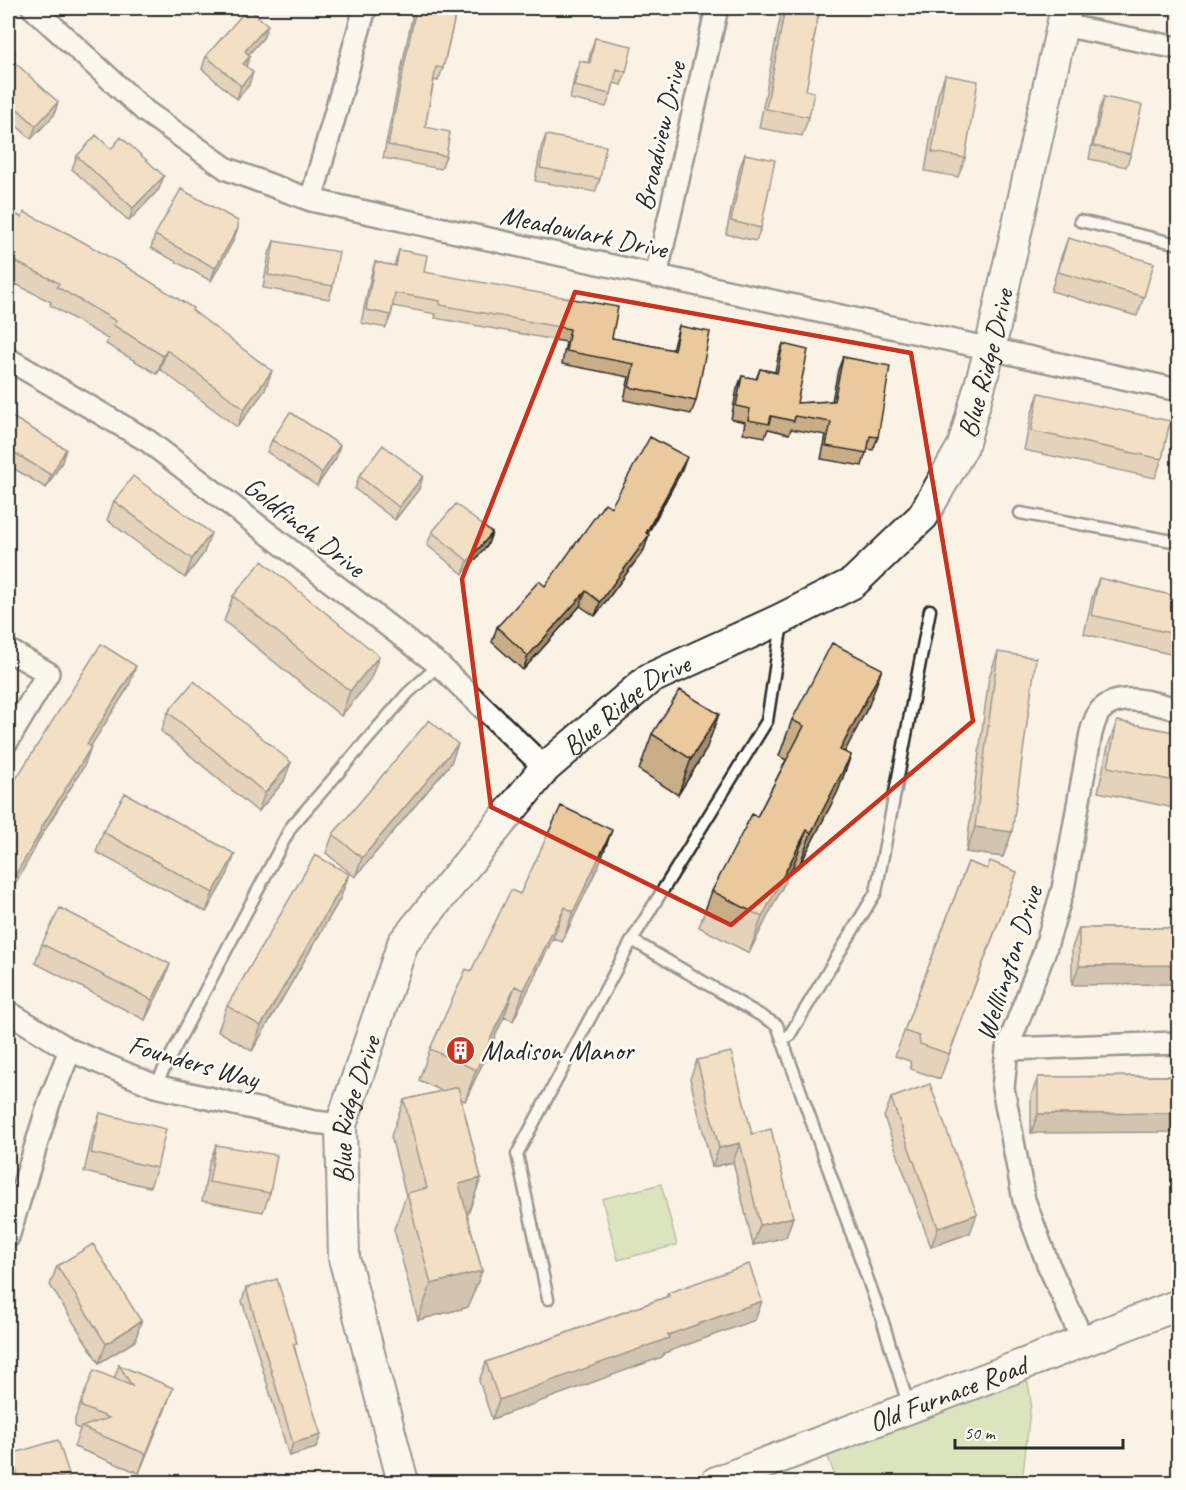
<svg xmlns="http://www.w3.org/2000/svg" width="1186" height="1490" font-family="Caveat,sans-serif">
	<rect width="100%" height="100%" fill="#f9f2e5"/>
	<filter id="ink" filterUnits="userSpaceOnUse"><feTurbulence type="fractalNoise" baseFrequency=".0167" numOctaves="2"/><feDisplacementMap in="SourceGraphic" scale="12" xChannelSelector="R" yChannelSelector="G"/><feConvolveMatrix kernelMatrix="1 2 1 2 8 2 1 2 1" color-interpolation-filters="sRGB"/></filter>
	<g filter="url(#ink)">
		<!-- green -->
		<path fill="#b7d58d" stroke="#71805c" stroke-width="1.5" d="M661 1184 677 1245 618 1260 602 1199Z
			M1019 1370 1028 1383 1031 1402 1022 1482H943L942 1480 932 1482H837L827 1454Z"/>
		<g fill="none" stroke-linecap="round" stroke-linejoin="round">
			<defs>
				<path id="lane" d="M1080 221 1178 244
					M1020 513 1178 542
					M632 940 777 1025 882 1319 909 1407
					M783 1039 789 1036 876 892 930 610
					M155 1086 291 827 408 693 439 665
					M548 1299 517 1154 632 940 767 721 781 630 780 623
					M263 1481 264 1482"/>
				<path id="street" d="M33 8 145 111 227 169 311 200 1178 390
					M1062 25 1178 48
					M311 200 365 8
					M656 276 717 8
					M8 359 148 441 439 665 545 768
					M8 650 48 673 8 740
					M8 1012 70 1050 155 1086 314 1122 341 1125
					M1007 1049 1178 1043
					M8 1237 49 1103 70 1050
					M1083 1341 1048 1264 1024 1200 1003 1088 1007 1049 1044 953 1063 889 1091 733C1093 726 1096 716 1100 711 1120 690 1155 704 1178 709"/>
				<g id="secondary">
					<path id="s1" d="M403 1482 344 1258 341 1125 403 943 545 768 649 679 779 620 853 583 923 516 963 446 990 349 1066 8"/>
					<path id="s2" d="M716 1482 1178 1305"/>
				</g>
			</defs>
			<!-- lane casing -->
			<use href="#lane" stroke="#2b2b2b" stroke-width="15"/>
			<!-- street casing -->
			<use href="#street" stroke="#2b2b2b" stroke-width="26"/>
			<!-- secondary casing -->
			<use href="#secondary" stroke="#2b2b2b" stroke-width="34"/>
			<!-- lane -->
			<use href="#lane" stroke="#fdfcf7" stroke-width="10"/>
			<!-- street -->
			<use href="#street" stroke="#fdfcf7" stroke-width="21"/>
			<!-- secondary -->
			<use href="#secondary" stroke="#fdfcf7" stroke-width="30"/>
		</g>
		<!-- wall -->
		<path fill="#c9ad86" stroke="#2b2b2b" stroke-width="1.5" d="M286 8H300L299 11Z
			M414 8H457L443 68 438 81 434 80 425 127 446 156 441 169 383 158Z
			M564 8H592L590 13Z
			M782 8H820L813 43 806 90 809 117 802 136 759 128Z
			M263 38 248 55 250 56 246 66 249 85 237 99 202 69 206 56Z
			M595 38 626 72 621 85 614 83 611 94 606 107 570 99 575 74 580 61 588 63 591 51Z
			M8 46 15 53 13 60 54 115 31 139 8 118Z
			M945 75 965 158 958 177 925 171 938 95Z
			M1104 97 1131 154 1126 167 1089 159 1099 110Z
			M546 135 600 179 595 192 535 181 541 148Z
			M111 149 159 189 129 221 72 169 77 156Z
			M745 154 761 228 756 241 726 234 740 167Z
			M8 210 192 310 265 390 237 427 160 369 157 374 106 344 108 339 50 305 51 302 8 280Z
			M155 235 233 241 211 281 151 248Z
			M1068 238 1144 297 1137 316 1051 291 1061 257Z
			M274 241 333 286 329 299 263 288 269 254Z
			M399 250 424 272 612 338 672 350 675 339 679 326 696 401 691 414 624 400 629 377 562 364 566 342 435 318 436 314 393 306 391 315 386 328 361 323 371 275 375 262 394 266Z
			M783 344 797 403 832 401 838 370 843 357 878 437 873 450 867 449 862 466 821 459 826 435 791 429 789 434 768 429 765 437 743 433 745 422 731 419 737 389 742 376 756 379 760 369 775 372 778 357Z
			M1039 393 1162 459 1155 478 1024 450 1032 412Z
			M8 417 62 462 46 488 8 465Z
			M272 440 336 458 317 486 267 452Z
			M681 472 648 534 644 550 595 616 580 606 523 670 492 642 497 627 545 586 611 507Z
			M359 476H423L419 489 395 520 355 489Z
			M114 501 204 553 185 578 107 520Z
			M432 532 492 533 487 546 463 574 427 545Z
			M1099 578 1179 597V656L1084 634 1092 598Z
			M233 596 370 681 341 716 224 621Z
			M998 652 1012 832 1003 857 966 852 989 677Z
			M129 686 90 746 84 766 38 841 34 850 8 896V794L9 790Z
			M869 705 844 752 851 755 838 791 798 869 793 866 749 953 699 927 712 891 757 817 786 760 779 756 792 720Z
			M168 712 284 781 258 812 161 731Z
			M1117 721 1179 733V809L1098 792 1108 746Z
			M652 734 706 750 678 795 639 770Z
			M451 763 355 877 326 853 333 834Z
			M103 832 228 873 206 912 96 852Z
			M601 860 562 942 553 938 513 1021 504 1017 465 1101 461 1099 481 1178 468 1214H467L482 1271 468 1307 418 1320 394 1229 406 1196 391 1136 404 1100 442 1091 419 1080 430 1049 520 894Z
			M968 862 987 869 1017 872 940 1079 911 1069 910 1061 895 1056Z
			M349 874 340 899 252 1051 218 1031 227 1006Z
			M1079 928H1179L1072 985V948Z
			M42 944 163 984 145 1020 35 963Z
			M697 1060 752 1134 793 1217 786 1237 753 1245 733 1162 712 1167 690 1079Z
			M1179 1076 1031 1133V1096L1038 1077Z
			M891 1098 970 1233 931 1247 884 1117Z
			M100 1113 157 1168 150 1187 84 1172 93 1133Z
			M216 1145 270 1193 263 1212 202 1201 209 1164Z
			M57 1266 141 1321 135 1341 99 1363 50 1285Z
			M246 1288 295 1348 316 1448 289 1456 242 1301Z
			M668 1293 762 1301 755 1320 664 1353 662 1357 492 1419 479 1381 486 1362 666 1297Z
			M119 1365 166 1407 139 1473 74 1447 80 1429 75 1427V1419L82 1400 114 1379Z
			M11 1454 69 1474 66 1482H11L8 1470V1465Z"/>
		<!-- shaded-wall -->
		<path fill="#a48d6d" stroke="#2b2b2b" stroke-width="1.5" d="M268 25 263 38 240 64 245 51Z
			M250 56 245 69 243 64Z
			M253 72 249 85 237 99 241 86Z
			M58 102 54 115 31 139 36 126Z
			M164 176 159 189 129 221 133 208Z
			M238 228 233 241 211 281 215 268Z
			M167 350 160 369 157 374 163 356Z
			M272 371 265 390 237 427 244 409Z
			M340 445 336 458 317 486 322 473Z
			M66 449 62 462 46 488 51 475Z
			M687 457 681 472 640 547 646 533Z
			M423 476 419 489 395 520 399 507Z
			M211 533 204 553 185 578 192 559Z
			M492 533 487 546 463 574 468 561Z
			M649 535 644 550 595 616 600 602Z
			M586 591 580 606 523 670 528 656Z
			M379 656 370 681 341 716 350 691Z
			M136 666 129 686 80 763 87 744Z
			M882 669 869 705 827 786 840 750Z
			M719 714 706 750 678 795 691 759Z
			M458 744 451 763 355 877 362 858Z
			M91 747 84 766 38 841 34 850 8 896V888L40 830Z
			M851 755 838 791 798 869 811 833Z
			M291 762 284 781 258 812 265 793Z
			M975 827 1012 832 1003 857 966 852Z
			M612 830 601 860 562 942 573 912Z
			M807 830 793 866 749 953 762 917Z
			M235 854 228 873 206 912 213 893Z
			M349 874 340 899 252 1051 261 1026Z
			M565 907 553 938 513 1021 524 990Z
			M170 964 163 984 145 1020 152 1000Z
			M1179 965V984L1072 985 1079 966Z
			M515 986 504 1017 465 1101 476 1070Z
			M1179 1113V1132L1031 1133 1038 1114Z
			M740 1143 733 1162 712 1167 719 1148Z
			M481 1178 468 1214 446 1219 459 1184Z
			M977 1214 970 1233 931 1247 938 1228Z
			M793 1217 786 1237 753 1245 760 1225Z
			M482 1271 468 1307 418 1320 431 1284Z
			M762 1301 755 1320 664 1353 662 1357 492 1419 499 1400 668 1335Z
			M141 1321 135 1341 99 1363 106 1344Z
			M173 1388 166 1407 139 1473 146 1454Z
			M321 1435 316 1448 289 1456 293 1443Z
			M69 1474 66 1482H42Z"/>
		<!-- building -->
		<path fill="#eac99c" stroke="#2b2b2b" stroke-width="1.5" d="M248 8 268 25 245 51 250 56 243 64 253 72 241 86 206 56Z
			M416 8H457L443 68 436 67 425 127 450 132 446 156 388 145Z
			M785 8H820L813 43H815L806 90 814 92 809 117 766 109Z
			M595 38 632 46 626 72 617 69 611 94 574 86 580 61 590 63Z
			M8 46 15 53 10 58 58 102 36 126 8 100Z
			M945 75 978 81 965 158 932 152Z
			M1104 97 1142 105 1131 154 1093 146Z
			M96 135 111 149 121 137 164 176 133 208 77 156Z
			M546 135 606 146 600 179 540 168Z
			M745 154 775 160 761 228 731 221Z
			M181 189 238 221V228L215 268 155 235Z
			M8 210 22 218 24 212 69 234 125 266 193 308 192 310 272 371 244 409 167 350 163 356 113 325 116 321 57 287 59 283 8 258Z
			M1068 238 1154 263 1144 297 1058 272Z
			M274 241 339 252 333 286 268 275Z
			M399 250 427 255 424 272 618 307 612 338 674 350 679 326 710 332 696 401 629 387 634 364 566 351 570 329 440 305V301L395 293 391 315 366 310 375 262 396 266Z
			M783 344 808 350 797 403 834 401 843 357 890 366 878 437 870 436 867 453 826 446 831 422 795 416 794 421 771 416 769 424 748 420 750 409 736 406 742 376 757 379 760 369 777 373Z
			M1039 393 1170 421 1162 459 1031 431Z
			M290 412 340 445 322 473 272 440Z
			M9 415 66 449 51 475 8 449V417Z
			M650 437 687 457 646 533 649 535 600 602 586 591 528 656 497 627 539 581 545 586 605 503 611 507Z
			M383 445 423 476 399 507 359 476Z
			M133 476 211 533 192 559 114 501Z
			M456 504 492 533 468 561 432 532Z
			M262 561 379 656 350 691 233 596Z
			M1099 578 1179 597V635L1091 615Z
			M832 643 882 669 840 750 851 755 811 833 807 830 762 917 712 891 752 814 757 817 804 726 792 720Z
			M101 644 136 666 87 744 91 747 40 830 41 831 8 888V802L13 792 9 790Z
			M998 652 1036 658 1012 832 975 827Z
			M194 681 291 762 265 793 168 712Z
			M680 690 719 714 691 759 652 734Z
			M429 720 458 744 362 858 333 834Z
			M1117 721 1179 733V782L1108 767Z
			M125 793 235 854 213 893 103 832Z
			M561 806 612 830 573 912 565 907 524 990 515 986 476 1070 430 1049 466 969 471 971 511 890 520 894Z
			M315 855 349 874 261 1026 227 1006Z
			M990 861 1017 872 949 1054 920 1044 919 1036 904 1031 968 862 987 869Z
			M60 908 170 964 152 1000 42 944Z
			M1079 928H1179V965L1079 966Z
			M731 1052 752 1134 771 1129 793 1217 760 1225 740 1143 719 1148 697 1060Z
			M1179 1076V1113L1038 1114V1077Z
			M930 1084 977 1214 938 1228 891 1098Z
			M458 1087 481 1178 459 1184 482 1271 431 1284 407 1193 427 1188 404 1100Z
			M100 1113 166 1129 157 1168 91 1153Z
			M216 1145 277 1155 270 1193 209 1182Z
			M93 1244 141 1321 106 1344 57 1266Z
			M749 1264 762 1301 668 1335 669 1338 499 1400 486 1362 669 1296 668 1293Z
			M277 1279 297 1343 293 1344 321 1435 293 1443 246 1288Z
			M119 1365 173 1388 146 1454 81 1427 109 1418 82 1407V1400L94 1370 132 1386Z
			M58 1440 69 1474 42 1482H20L11 1454Z"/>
	</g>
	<!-- marked area -->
	<path d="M0 0H1186V1490H0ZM575 292 911 353 973 721 731 925 491 807 462 579Z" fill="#f9f2e5" fill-opacity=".55" fill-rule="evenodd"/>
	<path fill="none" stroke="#c8321e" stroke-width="4.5" stroke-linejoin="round" d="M575 292 911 353 973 721 731 925 491 807 462 579Z"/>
	<!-- icons -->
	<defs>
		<symbol id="building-disc" viewBox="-11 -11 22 22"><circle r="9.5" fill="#c8321e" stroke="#fdfcf7"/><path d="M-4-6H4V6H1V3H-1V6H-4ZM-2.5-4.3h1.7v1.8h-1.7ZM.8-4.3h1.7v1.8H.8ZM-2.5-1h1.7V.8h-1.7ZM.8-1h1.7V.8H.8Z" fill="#fff"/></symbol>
	</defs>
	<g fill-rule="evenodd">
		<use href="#building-disc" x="444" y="1034" width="33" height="33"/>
	</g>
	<g text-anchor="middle" stroke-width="5" stroke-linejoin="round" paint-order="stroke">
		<!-- street labels -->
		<g font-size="28" fill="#2b2b2b" stroke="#fdfcf7">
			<text transform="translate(659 136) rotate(-77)" y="10">Broadview Drive</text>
			<text transform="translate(584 231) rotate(12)" y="10">Meadowlark Drive</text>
			<text dy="10" stroke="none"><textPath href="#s1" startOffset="1408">Blue Ridge Drive</textPath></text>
			<text transform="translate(305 526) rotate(38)" y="10">Goldfinch Drive</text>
			<text dy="10" stroke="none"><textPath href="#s1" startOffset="886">Blue Ridge Drive</textPath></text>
			<text transform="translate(1008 963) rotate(-72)" y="10">Welllington Drive</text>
			<text transform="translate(194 1061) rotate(16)" y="10">Founders Way</text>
			<text dy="10" stroke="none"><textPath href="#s1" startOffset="382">Blue Ridge Drive</textPath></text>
			<text dy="10" stroke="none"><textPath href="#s2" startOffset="248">Old Furnace Road</textPath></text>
		</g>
		<!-- poi labels -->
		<g font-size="28" fill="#2b2b2b" stroke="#fdfcf7" text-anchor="start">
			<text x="481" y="1060">Madison Manor</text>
		</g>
	</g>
	<!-- margin -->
	<rect width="1186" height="1490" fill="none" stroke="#fdfcf7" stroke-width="30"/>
	<rect x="15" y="15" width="1156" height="1460" fill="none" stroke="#2b2b2b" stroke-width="2" filter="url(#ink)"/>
	<!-- scale -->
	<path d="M955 1439v9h168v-9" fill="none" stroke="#2b2b2b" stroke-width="3"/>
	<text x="964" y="1439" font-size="18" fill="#2b2b2b" stroke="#fdfcf7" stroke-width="4.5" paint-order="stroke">50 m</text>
</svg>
